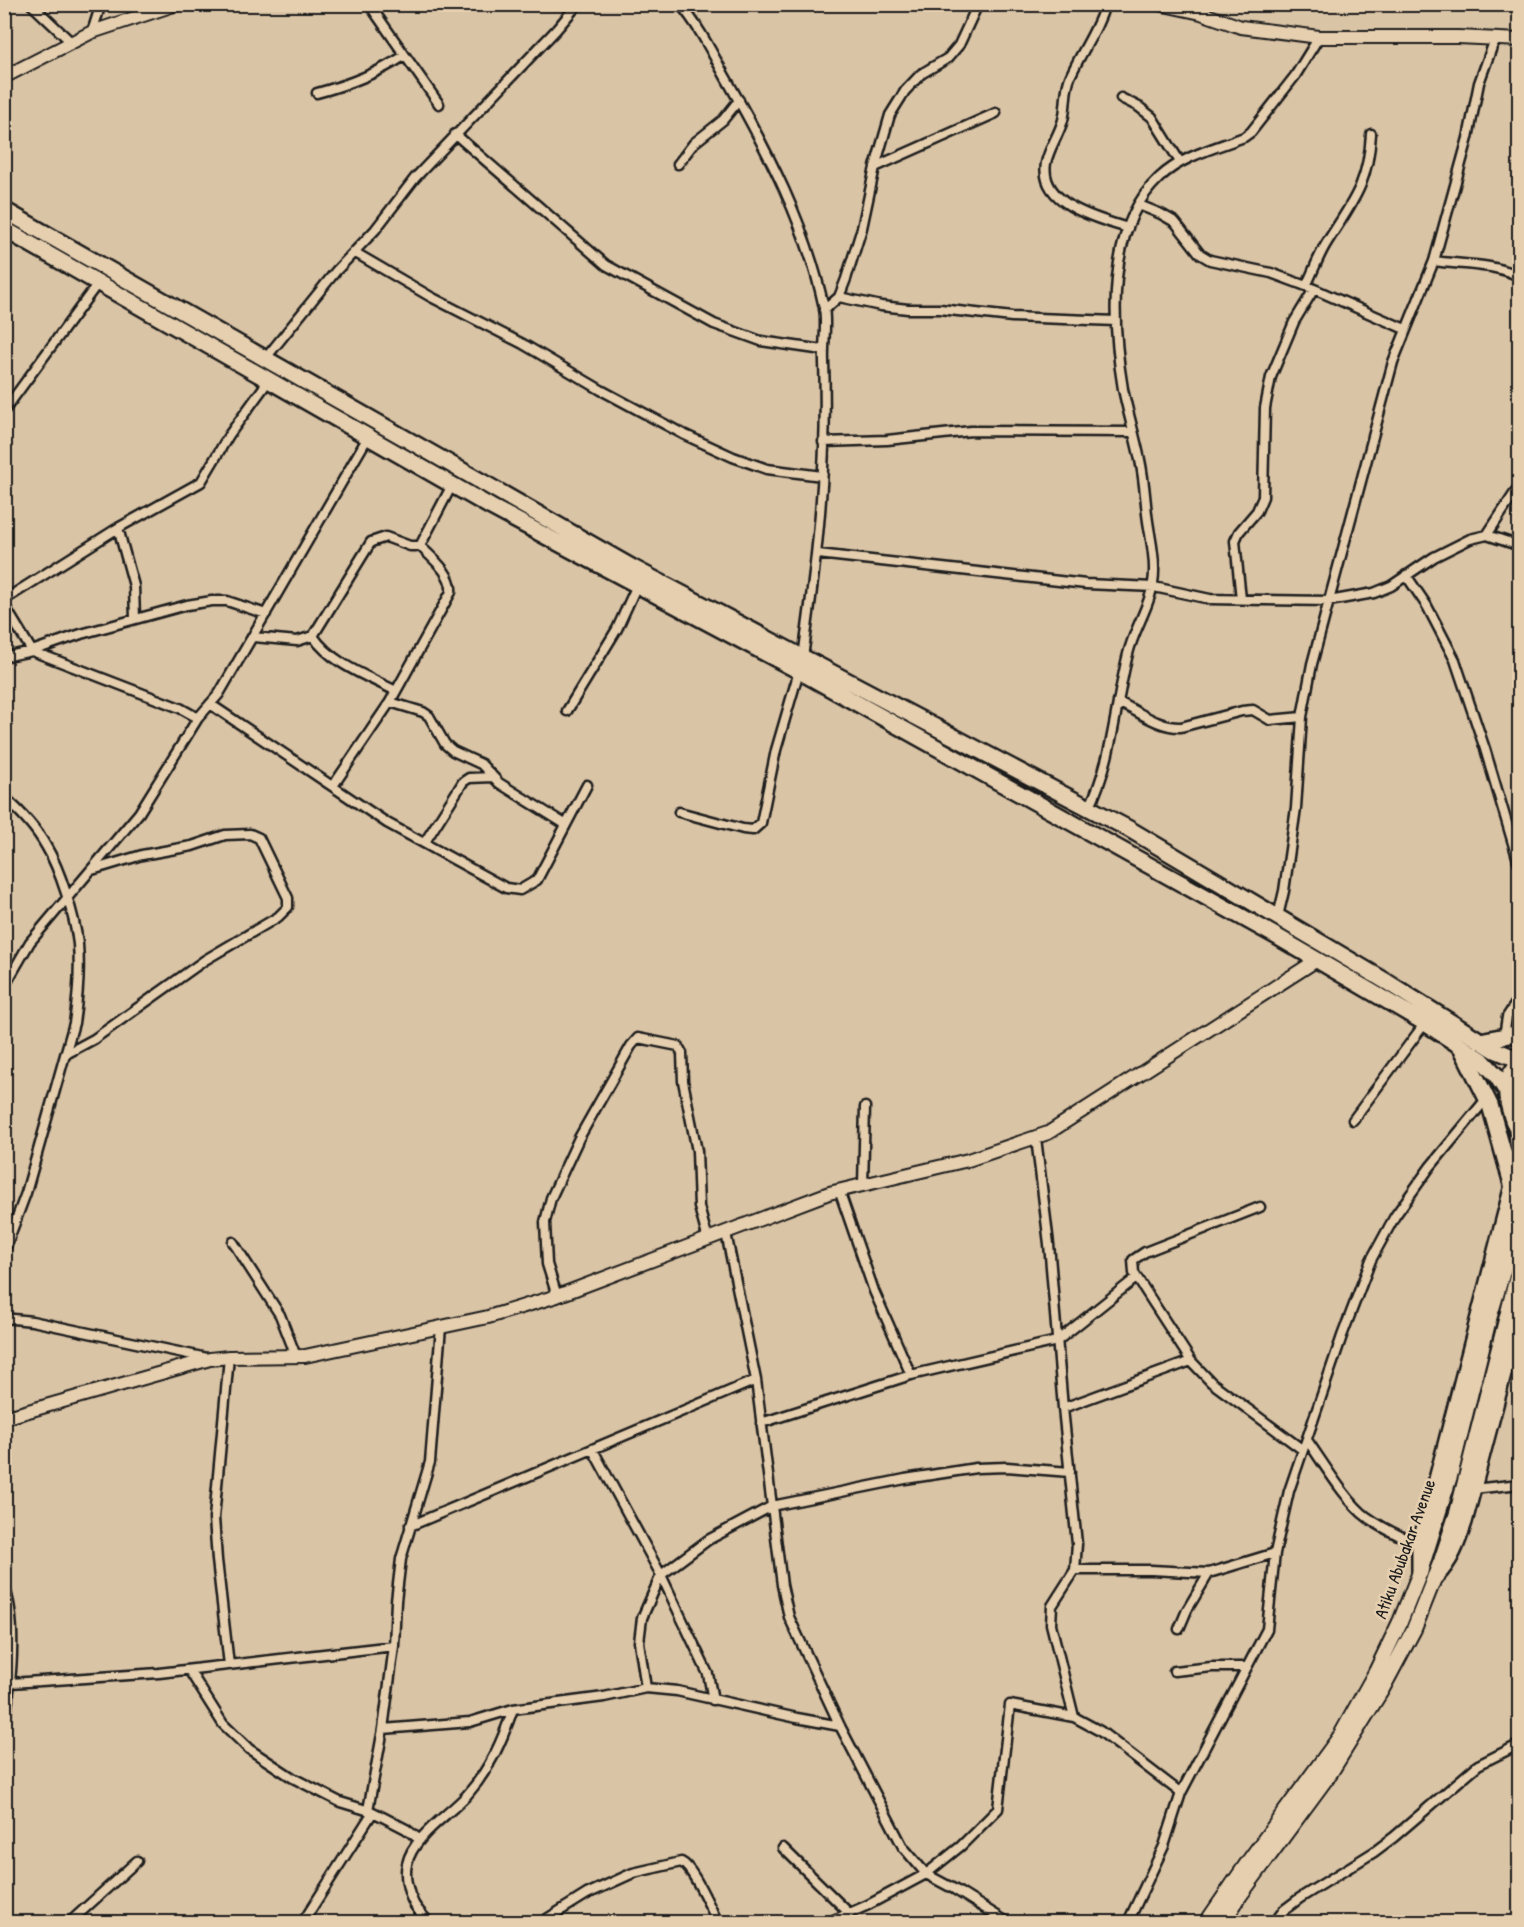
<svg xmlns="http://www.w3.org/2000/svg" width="1524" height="1927" font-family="'Patrick Hand',sans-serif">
	<rect width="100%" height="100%" fill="#dac4a6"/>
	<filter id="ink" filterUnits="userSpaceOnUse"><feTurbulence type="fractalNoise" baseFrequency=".0167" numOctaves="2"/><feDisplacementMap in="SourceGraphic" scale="12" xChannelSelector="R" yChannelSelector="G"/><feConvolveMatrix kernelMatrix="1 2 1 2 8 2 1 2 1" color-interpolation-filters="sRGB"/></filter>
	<g filter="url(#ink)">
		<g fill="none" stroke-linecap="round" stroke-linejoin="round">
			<defs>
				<path id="street" d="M31 4 71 42
					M369 4 439 104
					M680 4C699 26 712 53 726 78 767 150 807 226 824 308 827 325 823 345 824 362 828 461 817 559 803 657
					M1105 4C1098 30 1082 50 1071 75 1064 89 1067 105 1063 120 1059 135 1049 148 1046 163 1039 204 1098 219 1128 228
					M92 32 101 4
					M317 93C347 85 378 73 404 56
					M1121 98 1139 107 1152 117 1180 162
					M455 134 606 265 714 324 761 341 823 350
					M678 164 694 143 723 120 739 100
					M875 167 996 113
					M1139 205 1161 214 1175 222 1200 254 1210 260 1271 273 1314 289 1405 329
					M354 252 431 297 523 344 601 390 683 434 733 457 767 469 822 476
					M1434 261C1461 265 1496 263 1520 277
					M1306 286C1313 272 1318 257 1326 244 1352 202 1368 186 1371 134
					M839 297 881 306 908 309H940L1012 317 1116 321
					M824 310 839 297 846 279 862 228 875 167 890 115 905 91 921 74 948 58 959 45 978 4
					M265 359 336 271 375 230 415 178 556 30 578 4
					M4 411 98 283
					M823 442 887 440 971 431 1133 432
					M118 528 134 586 135 619
					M1487 535 1520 485
					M420 546 452 485
					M818 554 1086 584 1154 587 1210 599 1329 601 1374 593 1391 586 1434 557 1470 539 1487 535 1520 546
					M1406 575 1427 606 1455 660 1485 749 1520 867
					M1241 599 1235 541 1239 532 1257 511 1263 497 1265 408 1271 377 1294 322 1314 289
					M4 600 118 528 201 482 229 435 269 380
					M4 605 32 651 180 708 198 718
					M313 636C332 664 367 676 396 691
					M254 637 297 641 313 636 371 542 386 537 410 546H420
					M4 657 32 651 81 634 187 605 212 601H227L266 614
					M390 702 423 712 429 716 445 744 453 751 481 764 499 783 565 824
					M1118 702C1138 711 1159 728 1181 727L1242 711 1253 710 1270 720 1302 717
					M210 704 387 823 506 888 520 890 537 880 587 785
					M567 711 617 629 638 583
					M333 786 390 702 451 592C453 574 432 558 420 546
					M4 797C20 811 36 828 46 846 60 869 75 917 78 944 80 970 78 997 74 1023L26 1193 4 1252
					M1089 808C1113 760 1115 705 1128 654 1135 624 1155 601 1154 568 1154 550 1149 532 1147 514 1145 496 1144 478 1140 460 1135 436 1128 413 1123 389 1112 324 1106 228 1159 178 1182 156 1215 148 1244 137L1251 132 1295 76 1319 37
					M679 812 743 829 753 830 761 823 776 750 799 671
					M425 842 463 782 469 778 493 777
					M1278 916 1284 891 1296 808 1302 717 1312 664 1393 362 1434 261 1468 138 1479 83 1495 39
					M4 987 30 942 139 813 198 718 219 694 368 437
					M1504 1036 1507 1017 1520 997
					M66 1054 94 1039 205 960 278 917 288 907V898L259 838 250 834 225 835 192 846 142 855 92 870
					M1353 1120 1425 1023
					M1036 1138 1049 1244 1063 1408 1077 1544 1075 1570 1052 1606 1051 1624 1074 1717
					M863 1185 865 1107
					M839 1190 874 1291 911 1375
					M1260 1207 1145 1252 1133 1260 1134 1273 1191 1361 1211 1382 1303 1450
					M726 1233 756 1380 782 1585 789 1617 840 1726 903 1847 926 1874 954 1889 1007 1922
					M233 1242 280 1315 296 1356
					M557 1296 547 1264 545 1222 551 1198 579 1138 631 1046 638 1038 678 1046 682 1053 683 1081 697 1151 699 1207 708 1240
					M4 1318 32 1321 207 1358
					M1063 1408 1191 1361
					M761 1423 911 1375 1057 1341 1136 1278
					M1307 1440C1322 1461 1347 1503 1367 1517 1383 1529 1402 1537 1420 1545
					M593 1450 661 1575 708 1674 713 1700
					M1473 1489 1520 1484
					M410 1526 756 1380
					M1075 1570H1151L1209 1573 1275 1553
					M4 1586C19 1624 10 1689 4 1729
					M1179 1629 1187 1610 1209 1573
					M229 1665 217 1560 214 1518 229 1357
					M189 1670 223 1724 249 1749 293 1778 340 1802 373 1812 406 1829 420 1840
					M1174 1671 1212 1667H1247
					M11 1683 159 1673 394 1646
					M646 1688 639 1642 642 1618 661 1575 708 1540 772 1506 905 1479 976 1468 1007 1467 1070 1472
					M383 1729 470 1722 513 1709 604 1697 646 1688 677 1691 797 1718 840 1726
					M368 1810 383 1729 394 1646 396 1601 401 1559 430 1462 441 1327
					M783 1848 849 1913
					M70 1922 137 1861
					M303 1922 373 1812
					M428 1922C424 1916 418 1911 414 1904 408 1893 404 1876 407 1864 413 1836 449 1815 467 1795 490 1769 502 1741 513 1709
					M542 1922 587 1894 633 1873 681 1862C694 1868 710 1909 718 1922
					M829 1922 868 1905 926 1874 961 1846 998 1809 1010 1705 1074 1717 1100 1731 1181 1793
					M1128 1922 1164 1846 1181 1793 1267 1629 1275 1553 1289 1491 1342 1336 1371 1260 1395 1216 1430 1167 1487 1098
					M1275 1922 1284 1910 1300 1898 1374 1852 1394 1837 1478 1765 1520 1744"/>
				<path id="secondary" d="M1159 4 1201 13 1241 27 1319 37H1458L1520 40
					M4 77 92 32 177 4
					M4 1418 210 1359 229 1357 305 1356 488 1317 557 1296 829 1193 968 1160 1048 1133 1317 960"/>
				<path id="primary" d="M1207 1922 1249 1861 1340 1737 1376 1672 1400 1622 1420 1572 1450 1476 1489 1319 1520 1213
					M1223 1922 1240 1895 1330 1773 1382 1689 1414 1629 1441 1561 1457 1513 1520 1265"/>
				<path id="highway" d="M4 210 633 568 1129 829 1387 982 1495 1050 1520 1060
					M4 229 491 507 799 671 1276 936 1425 1023 1482 1060 1496 1075 1505 1089
					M1480 1041 1520 1033
					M1462 1049 1490 1105 1512 1184
					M1520 1062C1505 1077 1504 1090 1510 1110 1512 1118 1514 1125 1520 1131
					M1420 1572V1545L1518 1166 1519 1152 1517 1129
					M1435 1577C1451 1561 1457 1543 1464 1522L1520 1310"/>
			</defs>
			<!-- street casing -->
			<use href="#street" stroke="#1c1c1c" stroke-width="13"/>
			<!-- secondary casing -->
			<use href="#secondary" stroke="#1c1c1c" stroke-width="16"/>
			<!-- primary casing -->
			<use href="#primary" stroke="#1c1c1c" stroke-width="18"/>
			<!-- highway casing -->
			<use href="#highway" stroke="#1c1c1c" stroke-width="20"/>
			<!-- street -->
			<use href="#street" stroke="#e6cfaf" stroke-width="8"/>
			<!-- secondary -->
			<use href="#secondary" stroke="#e6cfaf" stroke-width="12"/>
			<!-- primary -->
			<use href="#primary" stroke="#e6cfaf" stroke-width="14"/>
			<!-- highway -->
			<use href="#highway" stroke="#e6cfaf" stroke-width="15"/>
		</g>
	</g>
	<g text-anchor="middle" stroke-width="5" stroke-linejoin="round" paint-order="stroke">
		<!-- street labels -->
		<g font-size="18" fill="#1c1c1c" stroke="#e6cfaf">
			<text transform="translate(1405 1549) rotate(-70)" y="6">Atiku Abubakar Avenue</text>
		</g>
	</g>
	<!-- margin -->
	<rect width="1524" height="1927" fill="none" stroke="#e6cfaf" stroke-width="24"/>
	<rect x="12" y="12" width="1500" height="1903" fill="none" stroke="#1c1c1c" stroke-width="2" filter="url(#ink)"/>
</svg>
